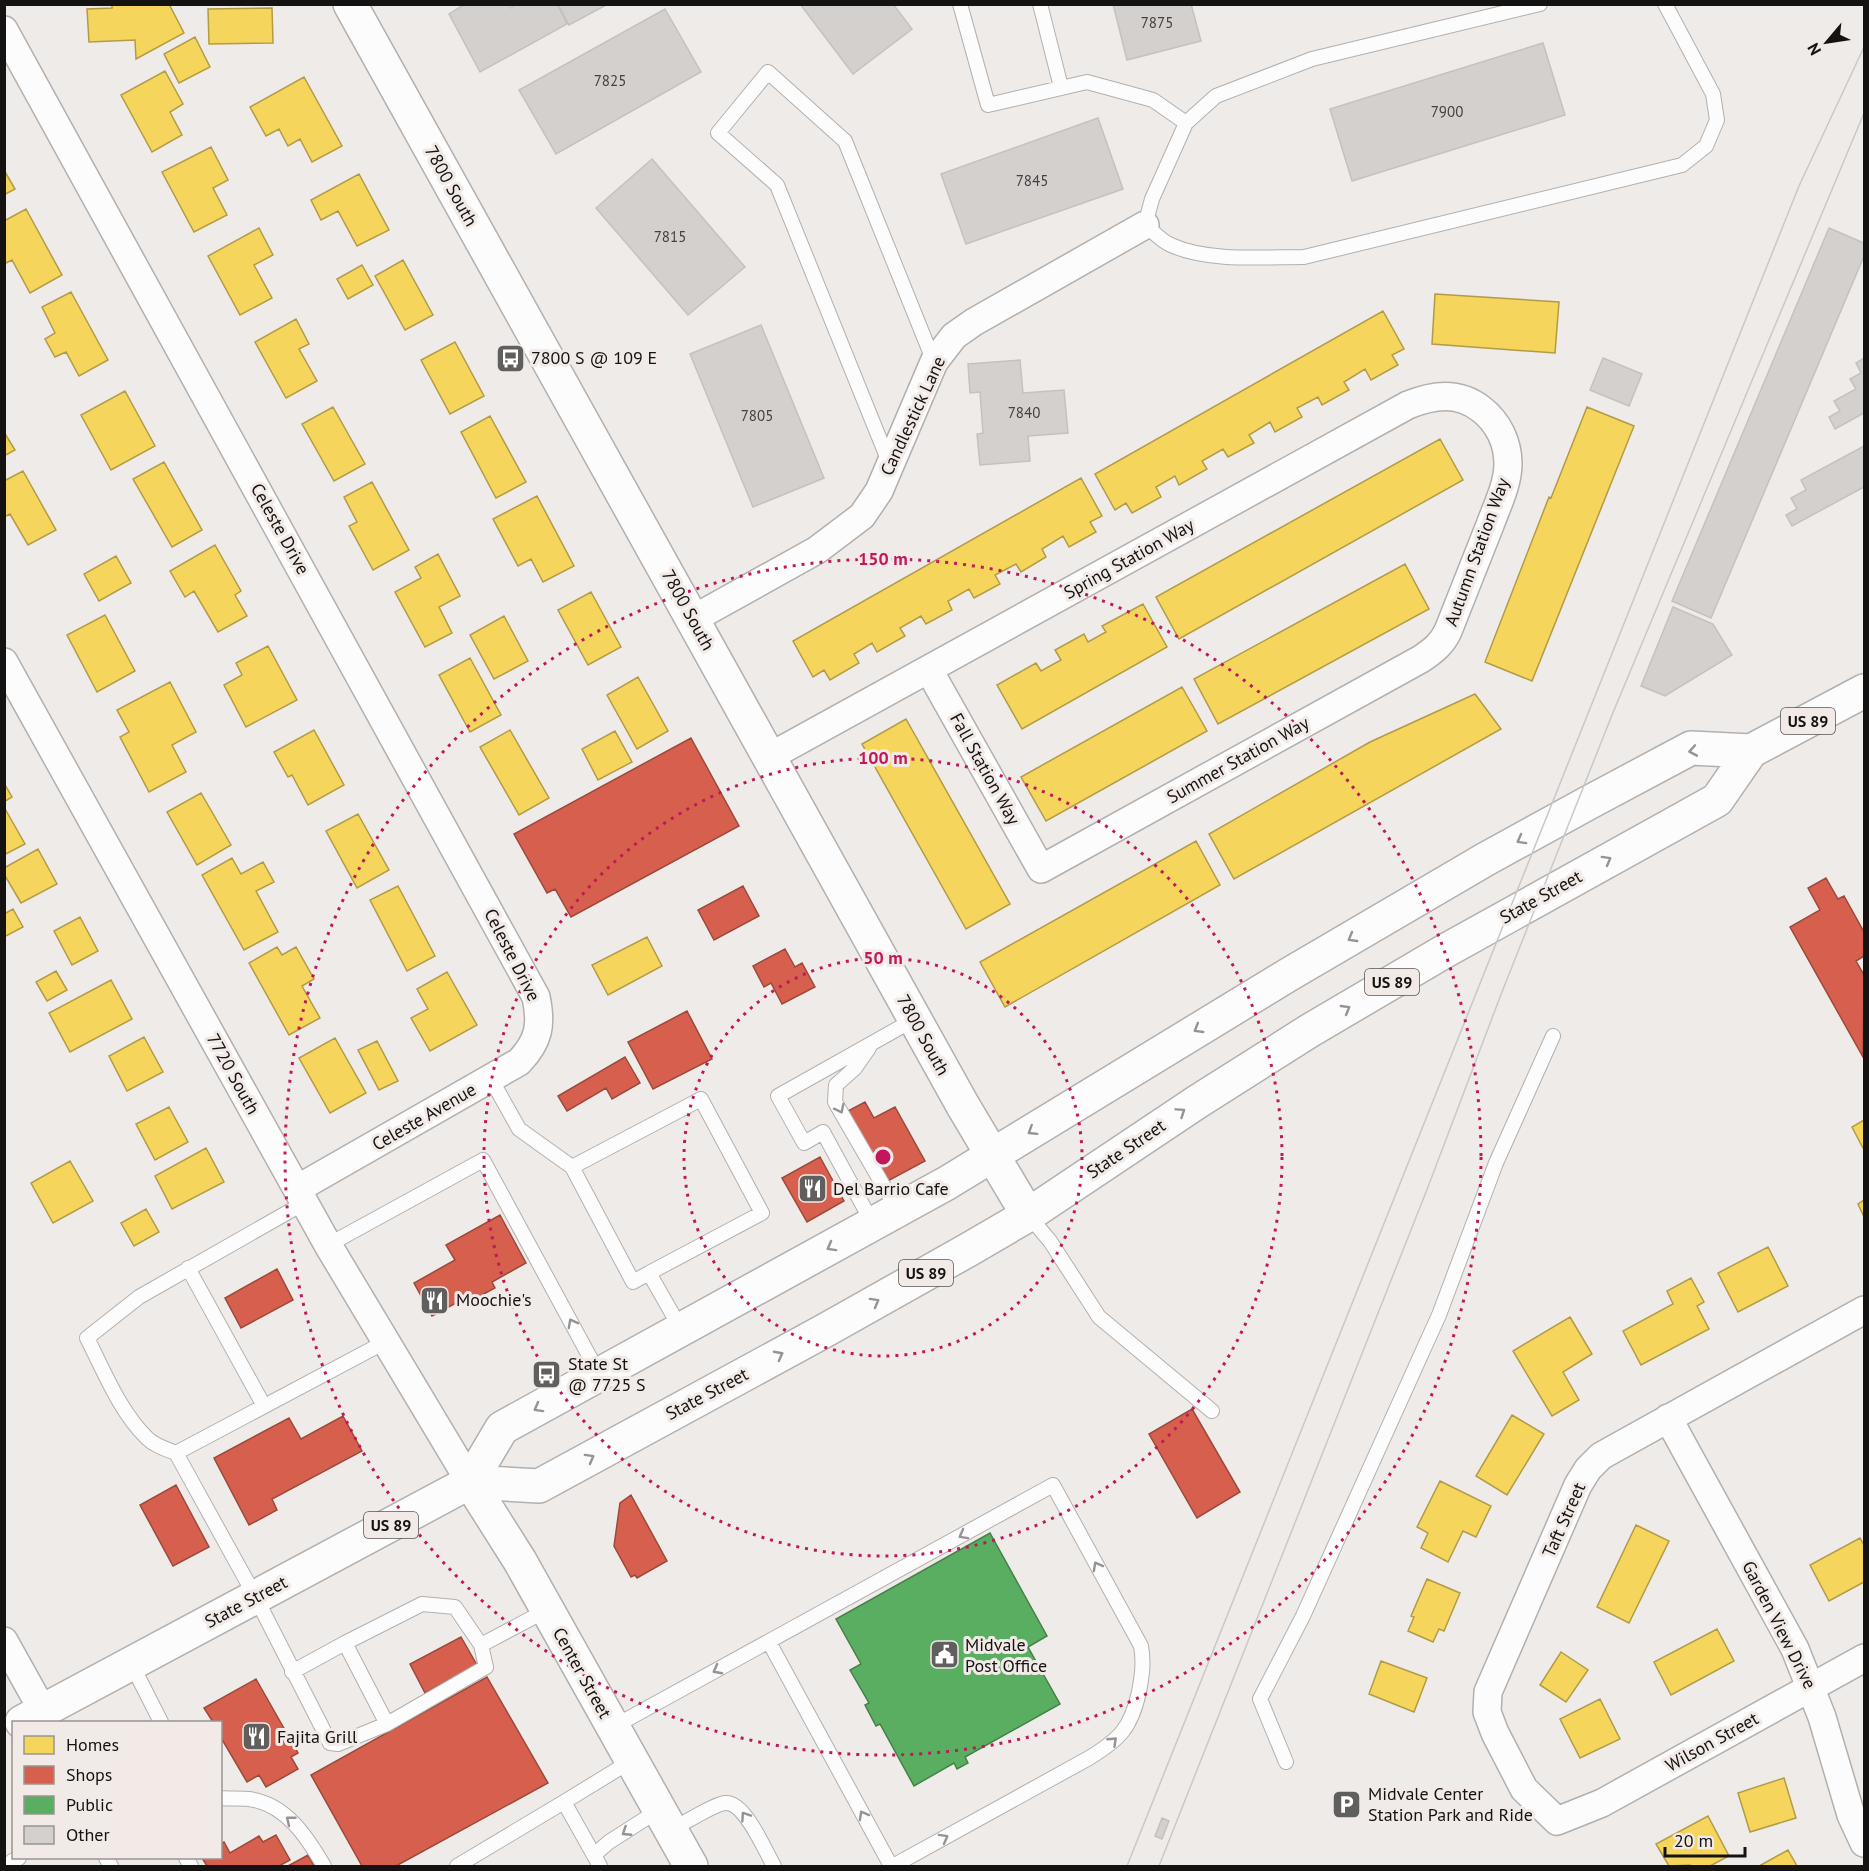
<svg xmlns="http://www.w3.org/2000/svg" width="1869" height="1871" font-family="'PT Sans',sans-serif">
	<rect width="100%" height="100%" fill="#efebe9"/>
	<!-- homes -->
	<path fill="#f6d55c" stroke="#b29b46" stroke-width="1.5" d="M169 4 184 33 136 59 135 40 89 42 87 9 112 8V5Z
		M272 8 273 43 209 44 208 9Z
		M195 37 210 67 179 83 164 54Z
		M165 71 183 104 170 112 182 135 152 152 121 95Z
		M304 77 342 146 312 162 300 139 288 146 279 129 266 136 250 107Z
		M211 147 228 180 213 188 227 215 194 232 162 172Z
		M4 170 15 189 4 195Z
		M359 174 389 230 357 246 338 211 321 220 311 200Z
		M26 209 62 275 30 293 12 260 4 264V221Z
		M259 228 273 255 254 265 272 298 240 315 208 256Z
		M403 260 433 315 405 330 375 276Z
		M362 265 373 285 348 299 337 279Z
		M71 292 108 360 79 376 66 352 55 357 45 339 55 333 42 307Z
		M1435 294 1559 302 1555 353 1432 344Z
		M1383 311 1404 349 1392 355 1398 365 1371 380 1365 369 1344 382 1349 390 1322 405 1318 397 1297 408 1302 417 1275 432 1270 422 1249 435 1254 443 1228 457 1223 449 1202 461 1207 469 1179 485 1175 476 1156 487 1161 497 1132 513 1126 503 1115 510 1095 474Z
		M296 319 309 344 299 349 317 381 286 398 255 342Z
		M455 342 484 396 450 414 421 360Z
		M125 391 155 446 111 470 81 415Z
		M333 407 365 464 334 481 302 424Z
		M1587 407 1634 426 1532 681 1485 662 1549 497 1551 498Z
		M490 416 526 482 496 498 461 432Z
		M4 432 15 450 4 456Z
		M1440 439 1463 480 1179 639 1156 597Z
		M164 462 202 530 172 547 133 479Z
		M23 471 56 530 28 545 10 514 4 517V481Z
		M1081 478 1102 516 1090 522 1096 532 1069 547 1063 536 1042 549 1046 557 1021 572 1016 564 995 575 1000 584 974 598 969 589 948 601 952 610 926 624 921 616 900 628 905 636 877 652 872 643 854 654 859 663 830 680 824 670 813 677 793 641Z
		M372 482 409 550 373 570 349 526 357 522 344 497Z
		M537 496 574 566 543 582 531 559 518 566 493 519Z
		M215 545 241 591 235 595 247 616 218 632 194 591 185 597 170 571Z
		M438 554 460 596 439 607 452 633 425 647 395 592 421 578 415 567Z
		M116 556 131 583 99 601 84 574Z
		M1405 564 1429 609 1218 724 1194 679Z
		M591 592 621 647 588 665 558 610Z
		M1143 604 1167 647 1022 729 997 685 1036 663 1041 671 1061 660 1055 650 1084 634 1088 642 1106 632 1102 626Z
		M105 615 135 671 97 692 67 635Z
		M504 616 528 661 494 679 470 635Z
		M268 646 297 700 246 727 224 685 242 675 236 663Z
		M470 658 501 715 470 732 439 675Z
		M638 677 668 731 637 749 607 695Z
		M170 682 196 732 172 745 186 772 149 792 120 737 129 732 117 710Z
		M1182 687 1207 731 1046 821 1021 777Z
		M1475 694 1501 729 1234 879 1209 834 1370 742Z
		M906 719 1010 904 966 929 862 744Z
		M314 730 344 785 308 805 292 775 288 777 274 752Z
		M510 730 549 798 519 815 480 747Z
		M615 731 632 762 598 780 582 749Z
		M4 783 12 797 4 802Z
		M201 793 231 845 197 865 167 812Z
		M4 807 25 844 4 855Z
		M358 814 389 870 357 888 326 831Z
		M1196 841 1220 885 1005 1007 980 962Z
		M38 849 57 884 21 903 4 874V868Z
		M232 858 241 874 263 862 274 882 256 891 278 932 244 950 202 875Z
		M398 886 435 956 407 971 370 900Z
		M13 909 23 927 4 937V914Z
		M80 917 98 951 72 965 54 931Z
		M647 937 662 966 608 995 592 965Z
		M277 947 282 955 296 947 314 979 302 986 320 1018 289 1035 249 963Z
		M56 971 67 990 47 1001 36 982Z
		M447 972 477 1025 430 1051 411 1018 428 1009 417 989Z
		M111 980 132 1019 70 1052 49 1013Z
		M144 1037 163 1072 127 1091 109 1056Z
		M335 1038 366 1093 330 1113 299 1058Z
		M377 1041 398 1081 379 1090 358 1050Z
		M169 1107 188 1142 155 1160 136 1124Z
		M1864 1120V1150L1852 1127Z
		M206 1148 224 1182 172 1209 155 1176Z
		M70 1161 93 1201 53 1223 31 1183Z
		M1864 1200V1217L1858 1204Z
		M146 1209 159 1232 134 1246 121 1223Z
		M1768 1247 1788 1286 1738 1312 1718 1273Z
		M1691 1278 1704 1302 1697 1306 1709 1329 1641 1365 1623 1331 1673 1304 1667 1291Z
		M1570 1317 1592 1354 1563 1372 1579 1400 1552 1416 1513 1351Z
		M1512 1415 1544 1434 1507 1495 1476 1476Z
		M1440 1481 1491 1506 1476 1537 1463 1531 1448 1562 1421 1548 1428 1533 1417 1527Z
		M1636 1525 1669 1541 1629 1623 1597 1607Z
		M1860 1538 1864 1545V1582L1829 1601 1810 1565Z
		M1427 1579 1460 1593 1444 1631 1439 1629 1433 1642 1408 1631 1414 1617 1411 1616Z
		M1717 1629 1734 1661 1671 1695 1654 1662Z
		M1561 1652 1588 1670 1566 1702 1540 1685Z
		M1381 1661 1427 1678 1414 1712 1369 1694Z
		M1600 1699 1620 1739 1580 1758 1560 1719Z
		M1784 1778 1796 1818 1750 1832 1738 1793Z
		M1708 1816 1729 1856 1710 1866H1691L1690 1865 1669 1866 1656 1844Z
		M1788 1850 1797 1866H1762L1761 1865Z"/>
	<!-- shops -->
	<path fill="#d6604d" stroke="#9c493b" stroke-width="1.5" d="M691 738 739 826 571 917 555 889 547 893 514 834Z
		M1826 878 1838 899 1844 896 1864 932V956L1856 961 1864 975 1863 1057 1790 927 1820 910 1808 888Z
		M743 886 759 916 714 940 698 910Z
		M785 949 795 967 802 963 815 987 782 1004 771 983 764 987 753 966Z
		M687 1011 712 1059 653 1089 628 1042Z
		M625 1057 640 1083 612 1099 606 1088 567 1111 558 1096Z
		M865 1102 874 1118 895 1107 925 1161 884 1183 846 1112Z
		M820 1157 844 1201 807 1222 782 1178Z
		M500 1215 526 1263 492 1282 495 1288 469 1302 467 1297 432 1316 414 1283 455 1260 446 1245Z
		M277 1269 293 1300 241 1328 225 1298Z
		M1192 1409 1240 1492 1197 1518 1149 1434Z
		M343 1416 362 1451 272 1499 277 1510 249 1525 214 1458 289 1418 301 1439Z
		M176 1485 209 1547 173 1566 140 1505Z
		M631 1495 667 1561 637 1578 635 1575 631 1577 614 1546 620 1503Z
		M461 1637 477 1665 425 1693 410 1664Z
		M487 1677 548 1783 396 1866H362L311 1775Z
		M256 1679 298 1753 291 1757 298 1769 266 1787 259 1775 247 1782 220 1736V1722H213L204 1708Z
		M276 1835 290 1860 279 1866H207L202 1858H220V1844L224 1842 230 1853 259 1836 263 1842Z
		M308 1855 314 1866H288Z"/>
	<!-- public -->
	<path fill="#5aae61" stroke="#458049" stroke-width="1.5" d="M990 1533 1047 1636 1028 1647 1060 1704 965 1757 968 1763 957 1769 954 1763 914 1786 880 1724 876 1726 865 1705 869 1703 850 1670 861 1664 836 1619Z"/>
	<!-- building -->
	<path fill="#d3d0ce" stroke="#c4c1bf" stroke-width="1.5" d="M465 4H509L511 8 517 4H557L567 24 480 72 449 14Z
		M558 4H608L569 25Z
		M800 4H893L912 29 853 74Z
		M1113 4H1191L1201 41 1127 60Z
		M665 9 701 72 556 154 519 90Z
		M1543 43 1565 115 1352 181 1330 109Z
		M1098 118 1123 189 966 244 941 174Z
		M652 159 745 267 688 315 596 208Z
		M1829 228 1864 243V256L1711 618 1672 601Z
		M761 325 824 478 753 507 690 354Z
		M1603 358 1642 374 1629 406 1590 390Z
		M1864 358V413L1835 429 1829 417 1840 411 1834 401 1856 389 1850 379 1861 373 1856 363Z
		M1020 360 1023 393 1064 390 1068 433 1028 436 1030 461 980 465 977 434 983 433 980 392 970 393 968 364Z
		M1864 446V487L1792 526 1786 515 1797 509 1791 498 1806 490 1801 480Z
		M1673 607 1713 624 1732 655 1665 696 1641 686Z
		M1162 1818 1169 1821 1162 1839 1155 1836Z"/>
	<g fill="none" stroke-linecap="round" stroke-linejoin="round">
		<defs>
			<path id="service" d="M960 4 988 105 1087 82 1153 100 1186 123
				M1040 4 1061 87
				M1540 4 1312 59 1216 96 1186 123 1152 199 1145 225C1153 231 1161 241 1171 245 1208 262 1264 257 1304 257L1682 165 1706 146 1717 120 1713 94 1665 4
				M889 462 777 185 718 133 768 72 845 141 934 362
				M869 1048 855 1068 836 1085 835 1102 898 1211
				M491 1079 519 1129 572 1167
				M1028 1215 1050 1241 1099 1317 1212 1411
				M873 1224 823 1132 804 1143 778 1096 915 1019
				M328 1245 483 1160 599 1374
				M188 1268 264 1406
				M649 1273 633 1282 572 1167 701 1099 762 1213 649 1273 681 1329
				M176 1453C166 1449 155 1446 147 1438 120 1412 104 1371 87 1338L139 1297 304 1203
				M769 1642 891 1866
				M345 1643 422 1604 455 1607 481 1645 486 1667 387 1724
				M481 1645 547 1610
				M131 1663 161 1722
				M292 1672 345 1643 387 1724 338 1744 330 1743 255 1596 176 1453 385 1342
				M613 1727 1053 1485 1141 1646C1144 1662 1142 1676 1139 1692 1131 1728 1120 1739 1089 1758L893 1866
				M1286 1762 1260 1699 1303 1616 1439 1315 1496 1163 1553 1036
				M220 1798C230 1799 239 1798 249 1799 286 1804 307 1837 324 1866
				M671 1830C683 1824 714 1804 725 1803 745 1801 765 1851 774 1866
				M594 1855 609 1842 659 1810
				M106 1858 111 1866
				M186 1858 191 1866
				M12 1861 19 1858
				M457 1866 564 1802
				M600 1866 564 1802 631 1761"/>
			<path id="minor" d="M4 30 536 997C542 1025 539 1041 519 1062L297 1189
				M693 619 817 550 862 516 879 491 934 362 954 336 974 322 1145 225
				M4 662 328 1245 470 1482
				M769 757 1408 405C1433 395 1458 391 1481 409 1498 422 1508 442 1508 464 1508 484 1497 506 1490 525 1476 560 1462 596 1448 631 1442 644 1433 651 1421 659L1041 869 929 670
				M1864 1310 1601 1456 1588 1469 1578 1485 1488 1692 1487 1712 1495 1733 1524 1789 1557 1821 1602 1803 1864 1658
				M1668 1418 1795 1649 1822 1717 1851 1815 1864 1843
				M4 1641 43 1711"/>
			<path id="secondary" d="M350 4 962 1104 1028 1215
				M470 1482 520 1561 691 1866"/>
			<path id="primary" d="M470 1482 539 1486 824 1331 968 1250 1028 1215 1197 1102 1309 1031 1445 951 1717 800 1751 751 1864 691
				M22 1722 470 1482 502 1428 947 1183 1288 975 1486 859 1588 803 1691 748 1751 751"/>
		</defs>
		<!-- service casing -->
		<use href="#service" stroke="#b2b0ae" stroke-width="16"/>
		<!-- minor casing -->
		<use href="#minor" stroke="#b2b0ae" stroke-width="30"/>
		<!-- secondary casing -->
		<use href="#secondary" stroke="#b2b0ae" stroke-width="36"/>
		<!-- primary casing -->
		<use href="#primary" stroke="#b2b0ae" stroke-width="36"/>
		<!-- service -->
		<use href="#service" stroke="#fdfcfc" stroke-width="14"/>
		<!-- minor -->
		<use href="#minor" stroke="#fdfcfc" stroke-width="27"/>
		<!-- secondary -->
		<use href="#secondary" stroke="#fdfcfc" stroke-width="33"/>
		<!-- primary -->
		<use href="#primary" stroke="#fdfcfc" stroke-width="33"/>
		<!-- tram -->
		<path stroke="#c9c8c8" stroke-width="1.5" d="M1127 1866 1799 186 1864 47
			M1159 1866 1428 1187 1500 997 1612 715 1864 113"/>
	</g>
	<!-- one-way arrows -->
	<defs><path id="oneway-chevron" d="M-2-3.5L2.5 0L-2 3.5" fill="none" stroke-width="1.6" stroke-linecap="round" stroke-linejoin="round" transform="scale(1.5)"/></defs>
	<g stroke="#959393">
		<use href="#oneway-chevron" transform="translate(1693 751) rotate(170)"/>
		<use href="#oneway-chevron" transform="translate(1521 840) rotate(151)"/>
		<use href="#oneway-chevron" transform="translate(1607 860) rotate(-29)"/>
		<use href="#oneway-chevron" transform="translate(1352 938) rotate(150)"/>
		<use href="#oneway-chevron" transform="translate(1346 1009) rotate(-30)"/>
		<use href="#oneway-chevron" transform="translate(1198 1029) rotate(149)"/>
		<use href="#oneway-chevron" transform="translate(840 1109) rotate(63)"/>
		<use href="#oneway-chevron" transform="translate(1181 1112) rotate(-34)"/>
		<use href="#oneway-chevron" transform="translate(1032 1131) rotate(148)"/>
		<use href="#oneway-chevron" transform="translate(831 1247) rotate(151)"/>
		<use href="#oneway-chevron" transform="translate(875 1302) rotate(-29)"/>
		<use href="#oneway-chevron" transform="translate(572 1323) rotate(-118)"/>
		<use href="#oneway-chevron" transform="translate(779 1355) rotate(-28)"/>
		<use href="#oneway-chevron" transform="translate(538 1408) rotate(151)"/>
		<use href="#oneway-chevron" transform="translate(590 1458) rotate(-29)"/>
		<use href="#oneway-chevron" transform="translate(963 1535) rotate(151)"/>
		<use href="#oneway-chevron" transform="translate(1097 1566) rotate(-119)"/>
		<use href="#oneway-chevron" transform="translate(717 1670) rotate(152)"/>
		<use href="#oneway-chevron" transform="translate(1113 1741) rotate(-43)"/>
		<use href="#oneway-chevron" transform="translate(863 1815) rotate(-119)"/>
		<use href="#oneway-chevron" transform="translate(745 1816) rotate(-124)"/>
		<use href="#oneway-chevron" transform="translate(290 1820) rotate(-141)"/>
		<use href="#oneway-chevron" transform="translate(626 1832) rotate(147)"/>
		<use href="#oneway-chevron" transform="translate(944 1838) rotate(-29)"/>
	</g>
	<!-- distance rings -->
	<g fill="none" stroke="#c2185b" stroke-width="3" stroke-dasharray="3 6">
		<circle cx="883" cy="1157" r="199"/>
		<circle cx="883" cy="1157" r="399"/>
		<circle cx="883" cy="1157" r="598"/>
	</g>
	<!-- icons -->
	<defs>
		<symbol id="bus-square" viewBox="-11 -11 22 22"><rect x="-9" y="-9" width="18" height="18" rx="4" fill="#615f5d" stroke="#f1eae7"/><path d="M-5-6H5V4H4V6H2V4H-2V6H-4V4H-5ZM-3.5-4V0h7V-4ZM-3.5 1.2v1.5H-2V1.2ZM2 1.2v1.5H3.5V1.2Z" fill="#fff"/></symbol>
		<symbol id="restaurant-square" viewBox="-11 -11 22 22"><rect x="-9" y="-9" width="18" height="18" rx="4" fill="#615f5d" stroke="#f1eae7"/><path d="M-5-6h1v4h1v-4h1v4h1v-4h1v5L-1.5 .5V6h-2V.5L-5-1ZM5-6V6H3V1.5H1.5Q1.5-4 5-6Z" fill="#fff"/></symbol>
		<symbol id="civic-square" viewBox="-11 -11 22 22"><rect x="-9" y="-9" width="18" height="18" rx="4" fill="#615f5d" stroke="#f1eae7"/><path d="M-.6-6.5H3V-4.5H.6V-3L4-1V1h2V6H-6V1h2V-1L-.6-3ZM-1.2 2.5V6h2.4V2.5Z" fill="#fff"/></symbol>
		<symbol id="parking-square" viewBox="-11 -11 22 22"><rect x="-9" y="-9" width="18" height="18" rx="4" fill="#615f5d" stroke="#f1eae7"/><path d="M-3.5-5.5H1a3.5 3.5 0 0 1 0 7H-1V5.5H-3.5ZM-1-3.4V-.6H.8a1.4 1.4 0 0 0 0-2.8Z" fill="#fff"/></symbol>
	</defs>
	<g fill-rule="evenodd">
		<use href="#bus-square" x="494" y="342" width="33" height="33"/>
		<use href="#restaurant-square" x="796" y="1172" width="33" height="33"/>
		<use href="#restaurant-square" x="418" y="1284" width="33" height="33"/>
		<use href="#bus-square" x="530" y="1358" width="33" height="33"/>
		<use href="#civic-square" x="928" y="1638" width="33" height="33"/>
		<use href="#restaurant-square" x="240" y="1720" width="33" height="33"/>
		<use href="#parking-square" x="1330" y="1788" width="33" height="33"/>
	</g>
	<g text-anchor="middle" stroke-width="6" stroke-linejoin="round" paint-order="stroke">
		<!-- number labels -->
		<g font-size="15" fill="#444241">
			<text x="1157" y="28">7875</text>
			<text x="610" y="86">7825</text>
			<text x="1447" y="117">7900</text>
			<text x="1032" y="186">7845</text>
			<text x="670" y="242">7815</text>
			<text x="1024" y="418">7840</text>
			<text x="757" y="421">7805</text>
		</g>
		<!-- shield labels -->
		<g fill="#f1eae7" stroke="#575452" stroke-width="1.5">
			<rect x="1781" y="708" width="54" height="26" rx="4.5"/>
			<rect x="1365" y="969" width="54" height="26" rx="4.5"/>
			<rect x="899" y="1260" width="54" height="26" rx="4.5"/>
			<rect x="364" y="1512" width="54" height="26" rx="4.5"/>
		</g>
		<g font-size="16" font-weight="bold" fill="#151312">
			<text x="1808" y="727">US 89</text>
			<text x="1392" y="988">US 89</text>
			<text x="926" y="1279">US 89</text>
			<text x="391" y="1531">US 89</text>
		</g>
		<!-- street labels -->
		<g font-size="18" fill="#151312" stroke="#f1eae7">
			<text transform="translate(451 186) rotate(61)" y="6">7800 South</text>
			<text transform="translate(913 416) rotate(-65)" y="6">Candlestick Lane</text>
			<text transform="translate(280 529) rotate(61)" y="6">Celeste Drive</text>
			<text transform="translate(1477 552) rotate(-70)" y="6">Autumn Station Way</text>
			<text transform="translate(1129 559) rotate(-29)" y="6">Spring Station Way</text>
			<text transform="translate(688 610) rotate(61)" y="6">7800 South</text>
			<text transform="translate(1238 760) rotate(-29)" y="6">Summer Station Way</text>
			<text transform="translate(985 769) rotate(61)" y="6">Fall Station Way</text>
			<text transform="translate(1541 897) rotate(-29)" y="6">State Street</text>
			<text transform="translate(512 955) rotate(63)" y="6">Celeste Drive</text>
			<text transform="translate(923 1035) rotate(61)" y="6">7800 South</text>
			<text transform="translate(233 1074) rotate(61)" y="6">7720 South</text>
			<text transform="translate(424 1117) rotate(-30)" y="6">Celeste Avenue</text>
			<text transform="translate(1126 1149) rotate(-34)" y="6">State Street</text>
			<text transform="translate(707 1394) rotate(-28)" y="6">State Street</text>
			<text transform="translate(1564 1520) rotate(-66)" y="6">Taft Street</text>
			<text transform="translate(246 1602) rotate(-28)" y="6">State Street</text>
			<text transform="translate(1779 1625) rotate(63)" y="6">Garden View Drive</text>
			<text transform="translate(582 1673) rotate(61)" y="6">Center Street</text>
			<text transform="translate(1712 1742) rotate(-29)" y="6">Wilson Street</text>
		</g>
		<!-- poi labels -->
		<g font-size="18" fill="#151312" stroke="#f1eae7" text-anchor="start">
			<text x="531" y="364">7800 S @ 109 E</text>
			<text x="833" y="1195">Del Barrio Cafe</text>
			<text x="456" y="1306">Moochie's</text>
			<text x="568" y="1370">State St<tspan x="568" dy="21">@ 7725 S</tspan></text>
			<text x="965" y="1651">Midvale<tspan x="965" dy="21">Post Office</tspan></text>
			<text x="277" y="1743">Fajita Grill</text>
			<text x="1368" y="1800">Midvale Center<tspan x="1368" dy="21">Station Park and Ride</tspan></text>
		</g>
	</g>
	<circle cx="883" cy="1157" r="9" fill="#c2185b" stroke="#f1eae7" stroke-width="3"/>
	<g font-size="18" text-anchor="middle" font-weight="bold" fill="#c2185b" stroke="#f1eae7" stroke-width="6" stroke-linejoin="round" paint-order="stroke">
		<text x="883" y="565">150 m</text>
		<text x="883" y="764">100 m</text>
		<text x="883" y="964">50 m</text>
	</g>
	<!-- border -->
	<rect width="1869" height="1871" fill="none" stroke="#151312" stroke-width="12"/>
	<!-- legend -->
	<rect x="12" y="1721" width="210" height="138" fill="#f1eae7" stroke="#999492" stroke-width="1.5"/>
	<rect x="24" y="1736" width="30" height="18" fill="#f6d55c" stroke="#999492" stroke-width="1.5"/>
	<text x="66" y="1751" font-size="18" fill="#151312">Homes</text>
	<rect x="24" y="1766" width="30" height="18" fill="#d6604d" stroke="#999492" stroke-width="1.5"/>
	<text x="66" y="1781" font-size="18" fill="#151312">Shops</text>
	<rect x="24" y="1796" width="30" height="18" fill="#5aae61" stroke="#999492" stroke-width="1.5"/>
	<text x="66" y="1811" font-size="18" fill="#151312">Public</text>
	<rect x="24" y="1826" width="30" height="18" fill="#d3d0ce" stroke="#999492" stroke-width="1.5"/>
	<text x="66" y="1841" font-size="18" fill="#151312">Other</text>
	<!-- north arrow -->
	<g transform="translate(1827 42) rotate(241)" stroke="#f1eae7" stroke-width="4.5" paint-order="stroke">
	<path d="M0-4.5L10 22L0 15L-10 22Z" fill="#151312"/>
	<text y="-9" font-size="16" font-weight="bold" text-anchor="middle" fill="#151312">N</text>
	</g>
	<!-- scale -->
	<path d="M1665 1847v9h80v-9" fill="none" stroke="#151312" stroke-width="3"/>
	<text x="1674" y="1847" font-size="18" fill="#151312" stroke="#f1eae7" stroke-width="4.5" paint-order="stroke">20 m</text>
</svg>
